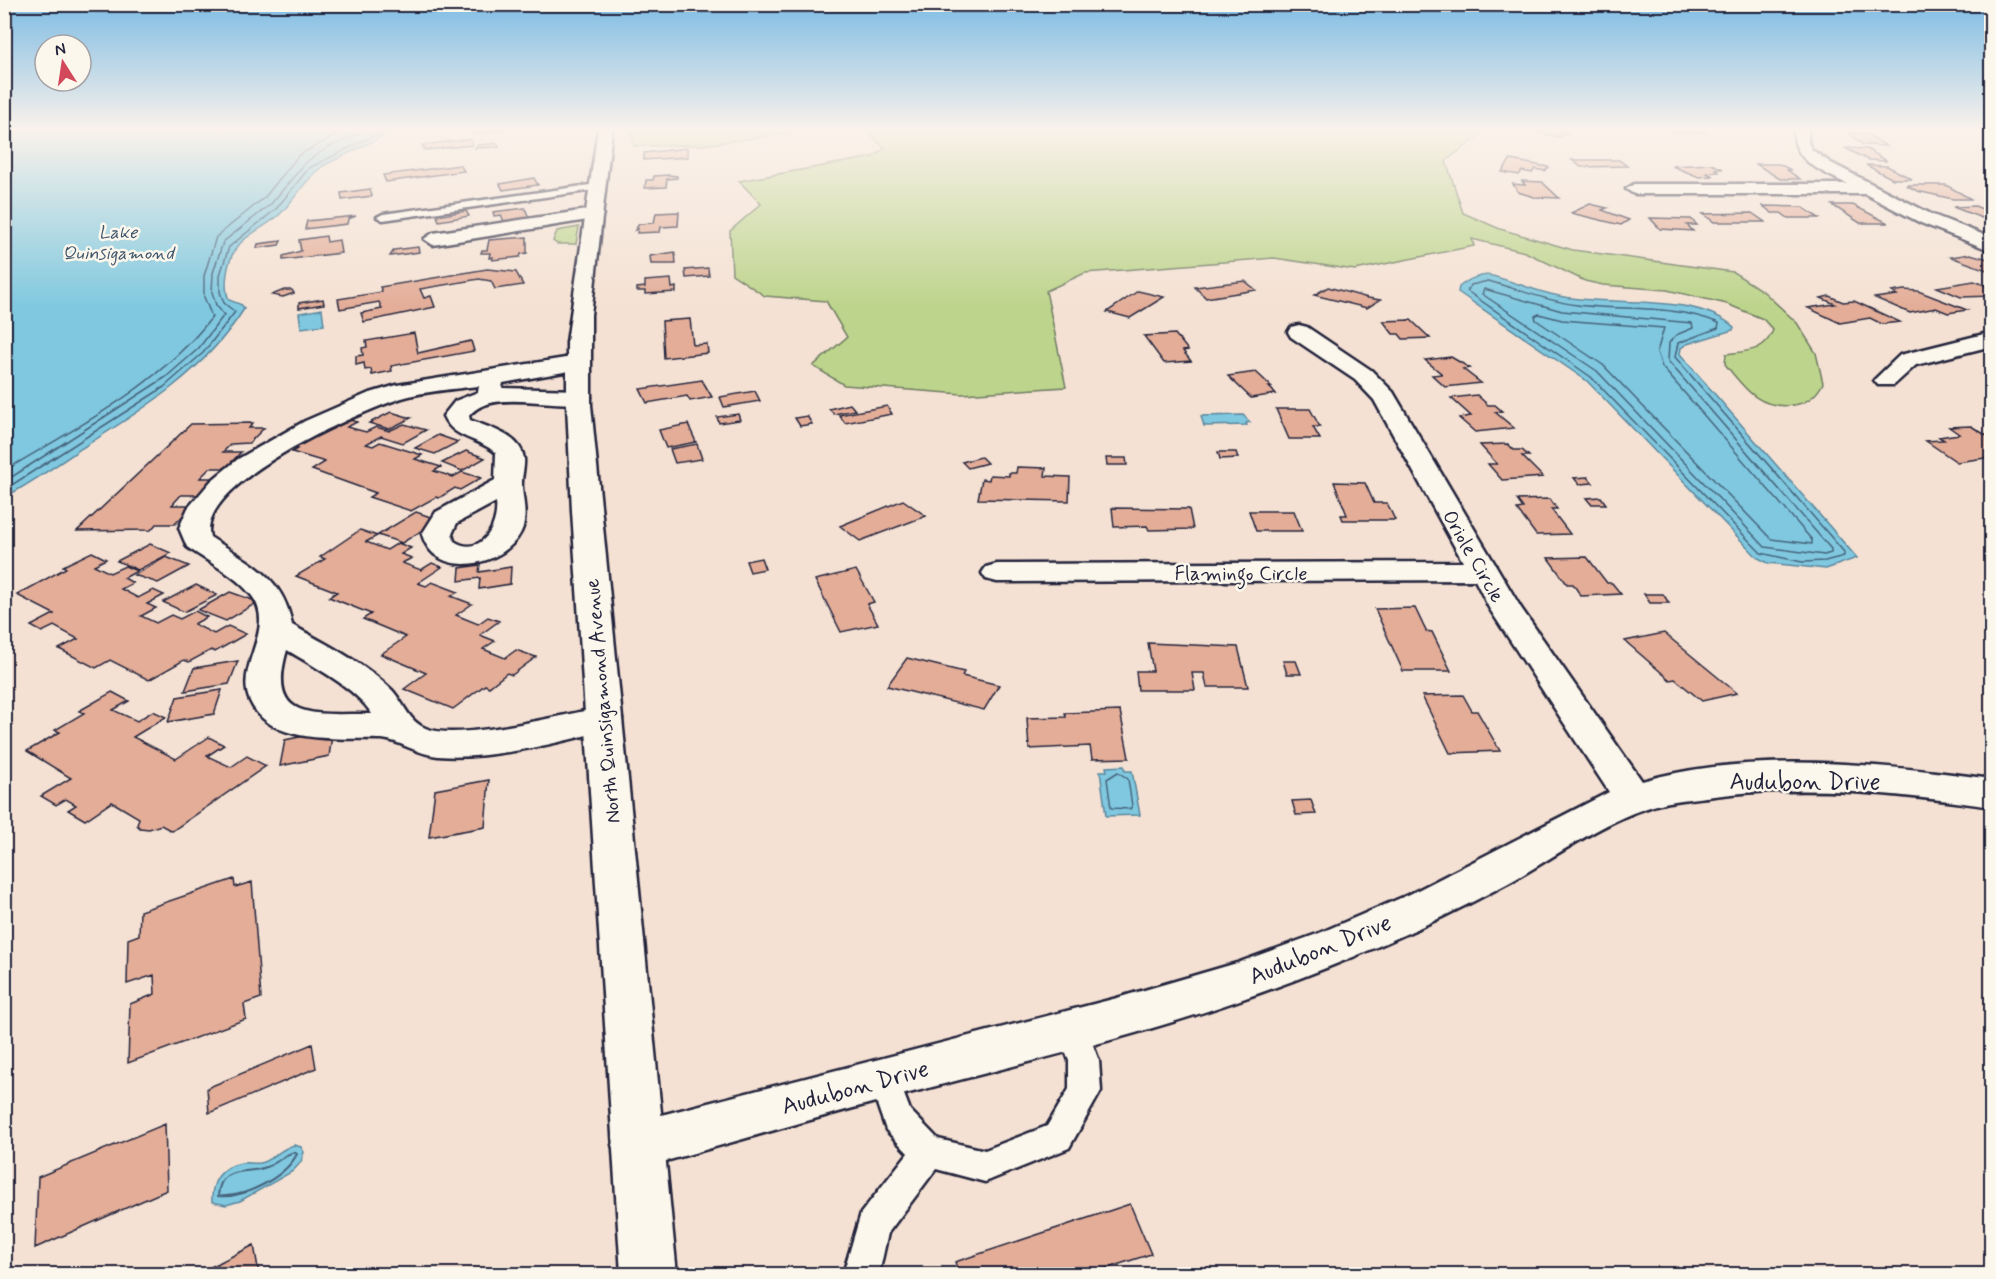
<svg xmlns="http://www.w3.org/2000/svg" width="1996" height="1279" font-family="Mynerve,sans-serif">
	<rect width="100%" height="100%" fill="#f4e1d3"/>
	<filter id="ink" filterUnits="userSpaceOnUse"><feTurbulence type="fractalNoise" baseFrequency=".0167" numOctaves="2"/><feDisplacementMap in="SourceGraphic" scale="12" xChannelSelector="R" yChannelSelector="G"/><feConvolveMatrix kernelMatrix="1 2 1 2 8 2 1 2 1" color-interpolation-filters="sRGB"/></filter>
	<g filter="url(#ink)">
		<!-- green -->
		<path fill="#bcd48b" stroke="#6f7b63" stroke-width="1.5" d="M631 129H1488L1446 161 1463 213 1500 229 1573 250 1733 272 1764 292 1797 323 1816 353 1823 383C1817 395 1807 403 1794 405 1759 410 1745 389 1725 364L1726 354C1747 351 1765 352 1773 330L1763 319 1727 304 1667 290 1603 285 1585 281 1525 252 1472 239 1474 246 1355 270 1274 258 1085 273 1046 291 1066 387 962 394 844 385 813 366 847 337 826 301 765 296 732 274 730 231 761 204 739 181 873 157 885 148 866 130 800 131 704 145 634 146Z
			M579 227 576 244H557L553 241 557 231Z"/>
		<!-- water -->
		<path fill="#7fc8df" stroke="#5a869d" stroke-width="1.5" d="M5 129H397L323 166C305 179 295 200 279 215 266 227 244 235 235 250 227 263 223 286 229 300L242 305 244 309C204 372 144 409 82 448 57 465 31 483 5 497Z
			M1488 275C1514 281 1538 293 1564 297 1613 306 1696 293 1734 327L1733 330 1687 344 1681 348 1680 354 1857 558 1826 569 1768 563 1758 558 1587 381 1458 292 1459 287C1469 279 1476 276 1488 275Z
			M322 309 324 325 301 328 299 313Z
			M1243 415 1250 422 1246 423 1247 425 1204 426 1201 416Z
			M1124 766 1125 771H1132L1140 815 1106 816 1100 771H1107L1106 767Z
			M294 1145 301 1147 304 1152 301 1162 293 1171 240 1201 226 1205 212 1202C211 1182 220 1167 241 1163 247 1162 254 1164 260 1163 272 1160 280 1149 294 1145Z"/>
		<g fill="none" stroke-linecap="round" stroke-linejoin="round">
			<!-- shore-far1 -->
			<path stroke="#47647d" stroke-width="1.5" d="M1488 281C1518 289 1546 301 1577 305 1625 311 1673 304 1719 323L1718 328 1678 343 1675 357 1844 552V556L1825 561 1802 562 1761 553 1591 377 1467 291 1471 285Z
				M1484 289 1562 311 1692 323 1693 328 1676 335 1669 343 1668 361 1831 549V553L1824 555 1765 547 1597 371 1482 294Z
				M1539 314 1562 320 1664 328 1657 352 1662 367 1812 540V544L1771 539 1603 365 1536 320 1535 316Z
				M4 471C77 427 159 386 212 317L204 297V276L216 237 265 197 299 155 347 129
				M4 482 166 377 198 349 224 315 216 305 212 292 213 273 223 242 271 204 306 162 327 148 369 129
				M4 490 164 387 203 353 235 312 224 303 220 292V275L229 247 276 209 309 168 387 129
				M1118 772 1128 779 1132 806 1130 809 1111 808 1107 779Z"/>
			<!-- shore -->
			<path stroke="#47647d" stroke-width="2" d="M294 1152 297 1154C285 1177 244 1199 218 1196 220 1163 248 1176 269 1166 278 1162 284 1155 294 1152Z"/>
		</g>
		<!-- building -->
		<path fill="#e3ad98" stroke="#22223b" stroke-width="1.5" d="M468 129H509L473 134Z
			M1525 129H1558L1568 134 1558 137Z
			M1661 129H1701L1706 132H1677Z
			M1849 133 1867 134 1886 146 1863 145Z
			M470 139 473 145 425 150 422 145Z
			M497 143 499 147 475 148 478 145Z
			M687 148 688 157 644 160V153Z
			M1845 148 1867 149 1887 161 1868 160Z
			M1510 160 1549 167 1545 171 1535 169 1532 173 1522 171 1519 175 1502 172Z
			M1572 160H1619L1627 166 1581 167Z
			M1711 164 1723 169H1716L1719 172 1706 173 1713 176 1699 177 1672 166Z
			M1756 164H1779L1791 170H1787L1800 179H1780Z
			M460 165 464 171 386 182 383 175Z
			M1866 165 1887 166 1912 179H1893Z
			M654 176 668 175 677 176V178L667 179 666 187 645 188 646 180H653Z
			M534 178 538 185 503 190 500 184Z
			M1522 181 1542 182 1559 198 1534 197 1518 192 1513 184 1525 185Z
			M1906 185H1946L1971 199H1953L1917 191Z
			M370 189 372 196 342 200 341 193Z
			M1590 204 1607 208 1602 210 1629 220 1621 225 1571 213Z
			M1832 205H1853L1888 223H1860Z
			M1763 206 1802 207 1819 218H1788L1781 213H1772Z
			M1975 206 1992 213V222L1953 207Z
			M525 208 529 218 504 221 501 215 494 216 493 212Z
			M466 211 469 216 439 221 437 216Z
			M679 212 678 226 661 227 660 232 637 233 638 229 635 230 639 224 654 223 656 213Z
			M1752 213 1765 222H1714L1703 214Z
			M356 216 348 219 347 224 305 229 307 221Z
			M1650 218 1691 219 1697 225H1687L1693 231 1660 229Z
			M326 236 327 242 339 240 341 253 283 260V256L301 251 299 240Z
			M527 237V253L521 254 520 257 492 260 493 257 489 258 490 253H481L482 250H487L489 240Z
			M281 241 279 245 257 248 258 244Z
			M418 247 419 252 390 256 394 250Z
			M675 252 676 264H651L650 256Z
			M1970 254 1992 260V272L1951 257Z
			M708 268 709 276 686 278 685 270Z
			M487 269 516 272 523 285 495 289 491 281 479 279 420 289 424 298 431 296 435 307 364 322 361 313 382 309 379 302 340 309 338 299 382 292 380 287Z
			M671 279 672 288 676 287V292L645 294V291H637V288L645 287V281Z
			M1245 281 1256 290 1206 298 1195 287Z
			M1974 281 1992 288V296L1961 297 1937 287Z
			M1328 287 1368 298 1380 300 1367 308 1314 295Z
			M284 290H292L294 293 283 297 272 295Z
			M1904 290 1918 291 1967 310 1948 313 1936 308 1910 313 1875 298 1897 295 1892 292Z
			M1138 291 1164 297 1130 318 1107 312Z
			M1829 296 1843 302 1854 301 1900 322 1882 324 1870 318 1840 323 1808 308 1835 304 1821 298Z
			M323 299 324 304 299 308V303Z
			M690 319 693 345 707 344 708 353 664 358 662 321Z
			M1411 320 1430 338 1403 339 1399 334H1393L1383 321Z
			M414 333 418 353 471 341 474 351 391 366 392 371 372 375 371 369 365 370 364 363 356 365V356L363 355 362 348 367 347 366 341Z
			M1175 334 1188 350 1183 351 1191 361 1164 363 1144 336Z
			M1451 357 1470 368 1463 369 1481 383 1445 387 1432 375 1442 374 1425 360Z
			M1256 372 1272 387H1269L1276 394 1251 398 1228 376Z
			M702 380 712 397 690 401 687 396 647 403 640 389Z
			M755 391 760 401 724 407 720 397Z
			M1477 395 1488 405H1495L1502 411 1495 412 1514 428 1475 432 1459 418 1471 416 1451 398Z
			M850 404 855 410 834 414 829 409Z
			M887 406 892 414 845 423 839 415Z
			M1276 409H1310L1320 427H1313L1320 439H1289Z
			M391 412 411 418 389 429 369 423Z
			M738 414 740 420 719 423 717 417Z
			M807 416 812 424 800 426 795 418Z
			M340 417 357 422 347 427 366 432 376 427 389 431 404 424 426 430 403 443 381 436 366 444 373 446 380 442 422 455 415 459 441 467 434 471 453 477 462 472 481 478 460 490 455 488 439 498 436 497 411 511 369 497 376 493 312 470 325 462 292 452 297 449 291 447Z
			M253 423 249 428H264L249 443 231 444 223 452H241L226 468H210L200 478H218L202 495H181L172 505H193L175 524H156L151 530 77 531 191 424Z
			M688 424 696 442 666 448 659 430Z
			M1971 426 1992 439V457L1957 462 1926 441 1944 440 1939 437 1959 434 1949 427Z
			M438 435 458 442 435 454 415 448Z
			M697 444 702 459 675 463 670 449Z
			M1508 444 1514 450H1522L1529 456H1522L1543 477 1502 480 1488 464H1497L1480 445Z
			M466 451 485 458 462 471 442 463Z
			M1218 452H1236L1238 458 1220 459Z
			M981 457 987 463 968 468 962 462Z
			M1106 458H1126L1127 465H1107Z
			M1017 467 1046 468 1045 476 1070 477 1069 501 978 499 982 479 989 480 990 475 1009 476V473H1016Z
			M1588 477 1593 483 1579 484 1574 478Z
			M1334 482 1365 483 1374 503H1387L1395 520H1343L1341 515H1347Z
			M1601 497 1606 504H1591L1586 498Z
			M1550 499 1557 509H1551L1570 534 1536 535 1517 509 1523 508 1517 500Z
			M903 500 926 516 860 541 840 526Z
			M1112 508 1189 509 1193 529 1149 530 1147 526 1114 527Z
			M1249 511H1294L1302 531H1256Z
			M416 512 439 520 402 543 378 535Z
			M360 530 377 536 366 542 387 550 398 543 411 548 401 554 412 558 402 563 421 570 432 563 442 567 418 583 426 586 432 582 458 592 451 596 472 604 456 615 478 624 488 617 499 621 480 635 495 641 483 649 505 658 516 650 536 657 512 675 507 673 489 687 485 685 453 709 404 689 426 673 381 654 406 637 363 619 371 614 329 597 337 592 296 576 325 559 320 557Z
			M150 544 171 553 138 570 117 561Z
			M92 552 106 559 94 565 110 573 125 566 137 571 124 578 133 583 121 589 138 598 153 590 164 595 147 604 156 608 141 616 156 623 171 615 180 619 195 611 207 617 194 624 214 634 228 626 246 634 215 652 211 650 189 662 184 660 149 680 110 660 96 668 59 649 78 639 54 626 42 632 31 626 54 614 17 595 66 568 63 566Z
			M166 557 189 566 158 583 134 575Z
			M1587 557 1607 583H1612L1621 594 1581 596 1573 584H1567L1548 558Z
			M761 558 765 569 750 572 746 561Z
			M480 565 479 572 511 567 510 584 479 589 480 578 459 581 460 568Z
			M856 570 874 602 867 604 878 624 841 632 815 580Z
			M196 585 217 595 184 612 163 602Z
			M230 592 258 602 226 621 198 610Z
			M1644 594H1663L1669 603H1650Z
			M1415 608 1426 631 1432 632 1451 671H1403L1375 609Z
			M1664 633 1737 693 1702 701 1675 679 1670 680 1625 641Z
			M1148 643 1238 647 1248 687H1207L1204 673H1192L1195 690H1138L1136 671H1153Z
			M907 658 964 672 962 676 999 685 984 710 887 686Z
			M238 661 229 684 185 691 194 668Z
			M1283 661H1296L1301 674H1287Z
			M222 690 214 714 168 722 177 697Z
			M112 692 129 701 113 710 137 721 153 711 166 717 133 737 176 759 209 737 224 745 207 756 231 767 247 756 266 766 172 831 161 825 149 829 140 828 137 825 139 818 112 802 85 820 68 810 76 805 66 799 56 805 41 796 71 778 27 751 60 732 55 730 84 713 79 711Z
			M1463 695 1472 711H1477L1500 751 1450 753 1422 696Z
			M1120 711 1129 758 1092 759 1090 746 1029 749 1027 718 1066 717 1065 713Z
			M333 730 329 756 280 766 285 740Z
			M489 780 485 827 429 837 435 790Z
			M1311 800 1316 814 1296 815 1292 801Z
			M234 879 235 887 252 882 261 998 244 1004 246 1019 128 1063 130 1004 155 994 154 975 127 984 128 939 139 935 140 911Z
			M312 1044 316 1068 209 1113 207 1088Z
			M165 1124 167 1190 35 1248 38 1177Z
			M1130 1204 1151 1254 1104 1269 1106 1274H959L955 1262Z
			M254 1245 259 1274H197Z"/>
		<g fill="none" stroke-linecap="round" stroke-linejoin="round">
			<defs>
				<path id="lane" d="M597 184 602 187 601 189 383 220 377 217 383 214Z
					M1073 1017 1084 1021 1099 1061 1101 1091 1069 1148 985 1182 936 1169 888 1233 879 1274H843L861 1213 908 1153 886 1130 868 1078 872 1068 883 1064 894 1068 910 1110 938 1139 985 1150 1047 1126 1069 1089V1061L1058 1030 1062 1021Z"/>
				<path id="street" d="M1794 129H1808V143L1812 150 1831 163 1933 215 1992 238V251L1921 223 1865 194H1634L1626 189 1634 184H1847C1822 171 1791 161 1794 129Z
					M594 209 600 210 603 214 600 218 433 245 424 239 433 233Z
					M1299 325 1307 327 1371 370 1393 392 1521 608 1642 781C1752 750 1880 764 1992 779V807C1899 794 1807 784 1714 796 1693 799 1670 800 1650 807 1596 824 1549 862 1499 888 1415 933 1327 970 1237 1001 1131 1038 1022 1063 913 1092 821 1116 730 1143 638 1169L620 1162 612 1145 620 1128 638 1121 1117 998 1237 963 1317 934 1410 894 1609 792 1489 608 1475 580 997 582 986 579 982 573 986 567 997 564 1463 562 1374 400 1355 380 1291 337 1288 332 1291 327Z
					M1992 332V346L1916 365 1894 385H1878L1874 380 1900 355Z
					M578 356 586 358 590 363 586 368 503 383 502 388 579 390 588 392 591 397 588 402C556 410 491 387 469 416L470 420C489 428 521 435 524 459 525 468 521 477 522 487 523 502 528 517 521 532 503 568 434 580 422 534L436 512 495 480 496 453C478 437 454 440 443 416L455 401 478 392 479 386C453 389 426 391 402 398 361 411 195 483 210 537 249 563 283 575 292 625 326 644 364 663 392 690 405 704 408 722 428 729 461 741 566 714 604 707L617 711 622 719 617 727C567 741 489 761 438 756 417 754 398 740 382 739 341 737 271 747 250 701 234 666 277 629 252 596 236 575 208 562 187 547L179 528 188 508 211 481 238 459 305 421 367 394 397 385ZM496 502C499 526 481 558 454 541L452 534 457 523ZM287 650C313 666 356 688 372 714 318 713 265 725 287 650Z"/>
				<path id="secondary" d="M598 129H612L591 315V405L677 1274H621L572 511 567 405V342Z"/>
			</defs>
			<!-- lane casing -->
			<use href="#lane" stroke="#22223b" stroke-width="5"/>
			<!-- street casing -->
			<use href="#street" stroke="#22223b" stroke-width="5"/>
			<!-- secondary casing -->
			<use href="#secondary" stroke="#22223b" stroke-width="5"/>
			<!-- lane -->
			<use href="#lane" fill="#fbf7ec" fill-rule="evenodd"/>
			<!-- street -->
			<use href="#street" fill="#fbf7ec" fill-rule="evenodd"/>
			<!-- secondary -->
			<use href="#secondary" fill="#fbf7ec" fill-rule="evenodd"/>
		</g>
	</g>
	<!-- sky -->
	<linearGradient id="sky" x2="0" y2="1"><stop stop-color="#7ebce4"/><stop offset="0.42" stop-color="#faf2eb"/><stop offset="1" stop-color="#faf2eb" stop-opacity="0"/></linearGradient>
	<rect width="1996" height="308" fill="url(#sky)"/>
	<g text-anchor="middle" stroke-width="5" stroke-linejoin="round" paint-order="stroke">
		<!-- far-water labels -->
		<g font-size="18" font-style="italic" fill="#3e546c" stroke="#fbf7ec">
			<text x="118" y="238">Lake<tspan x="118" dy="21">Quinsigamond</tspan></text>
		</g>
		<!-- street labels -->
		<g font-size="20" fill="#22223b" stroke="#fbf7ec">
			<text transform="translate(1474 556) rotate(60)" y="7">Oriole Circle</text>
			<text x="1241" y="580">Flamingo Circle</text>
			<text transform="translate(602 701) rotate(-95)" y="7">North Quinsigamond Avenue</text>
		</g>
		<!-- near-street labels -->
		<g font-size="24" fill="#22223b" stroke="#fbf7ec">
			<text x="1805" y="789">Audubon Drive</text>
			<text transform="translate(1320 949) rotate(-22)" y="8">Audubon Drive</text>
			<text transform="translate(855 1087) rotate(-15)" y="8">Audubon Drive</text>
		</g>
	</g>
	<!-- margin -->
	<rect width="1996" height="1279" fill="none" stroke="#fbf7ec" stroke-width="24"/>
	<rect x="12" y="12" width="1972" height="1255" fill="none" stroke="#22223b" stroke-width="2" filter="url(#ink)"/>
	<!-- north arrow -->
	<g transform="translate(63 63) rotate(348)"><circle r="28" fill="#fbf7ec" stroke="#a4a2a5" stroke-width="1.5"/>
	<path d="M0-4.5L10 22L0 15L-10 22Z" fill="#d1495b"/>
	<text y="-9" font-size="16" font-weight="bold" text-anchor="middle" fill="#22223b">N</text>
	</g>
</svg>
